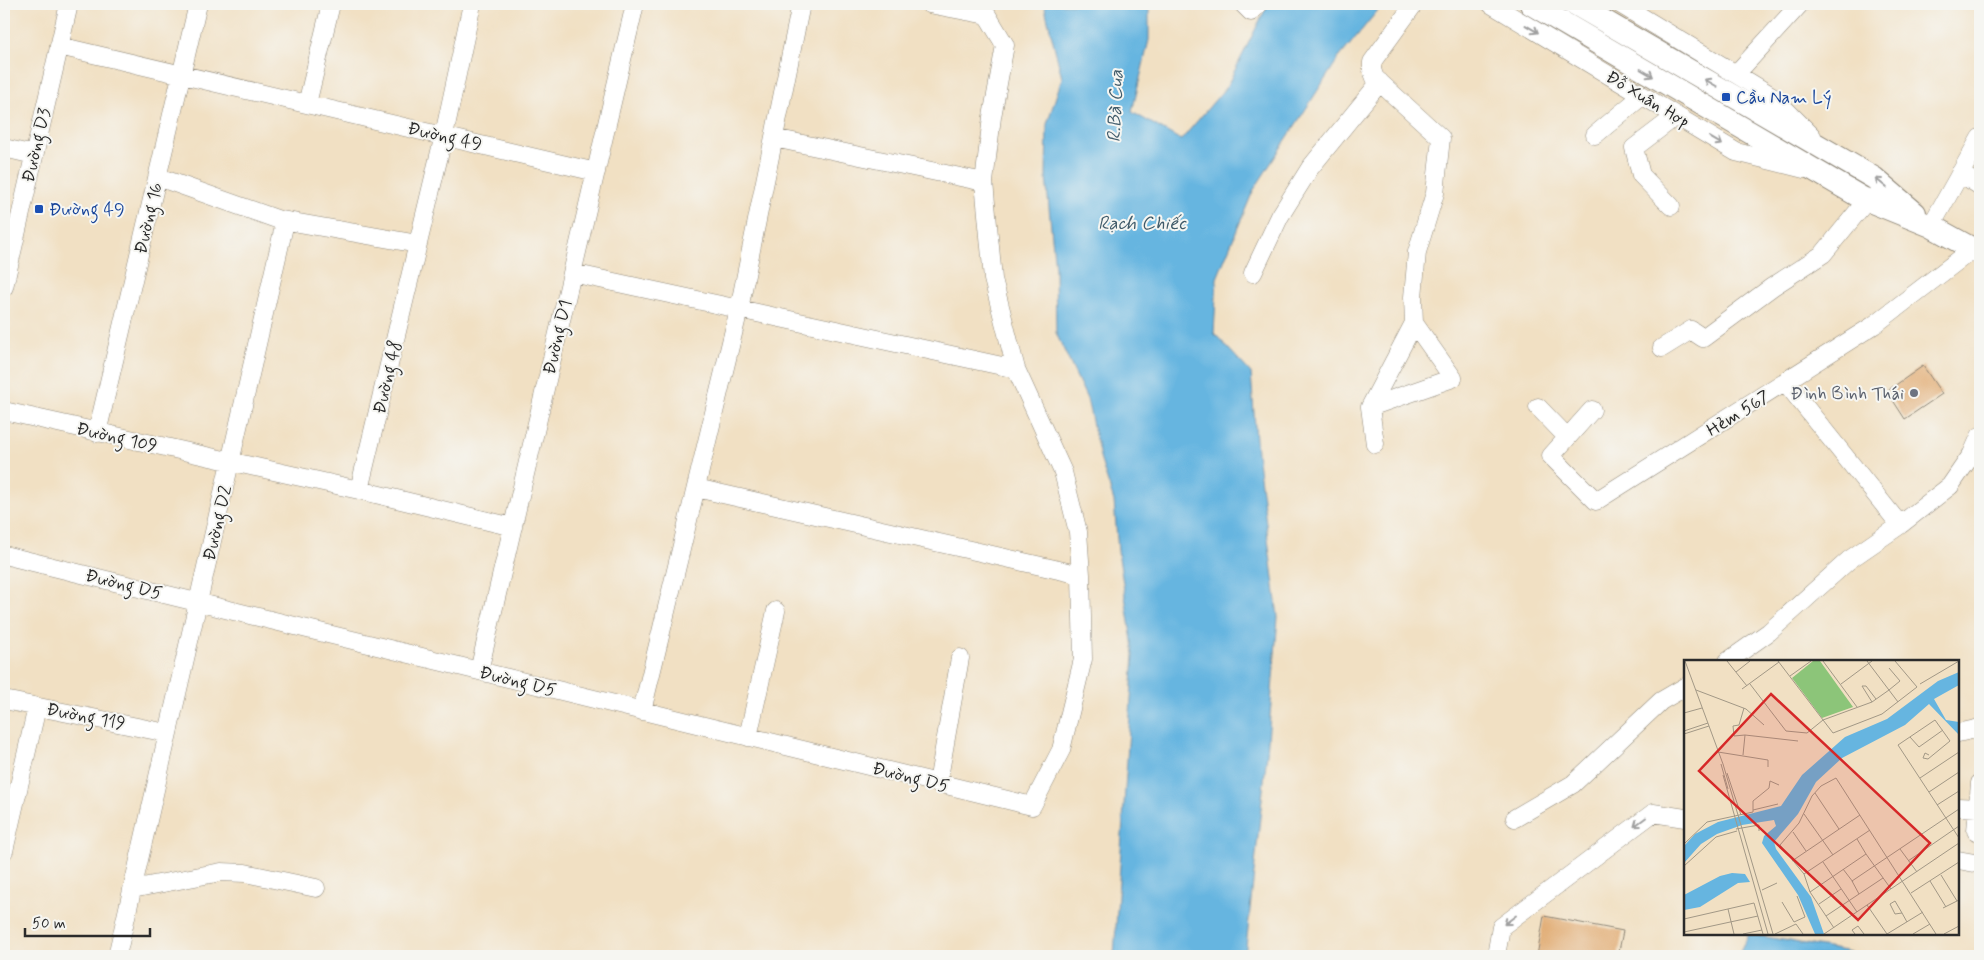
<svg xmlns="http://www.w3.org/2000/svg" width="1984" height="960" font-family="Mynerve,sans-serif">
	<rect width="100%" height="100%" fill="#f6f6f2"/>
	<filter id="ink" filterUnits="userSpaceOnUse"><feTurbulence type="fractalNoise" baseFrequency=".02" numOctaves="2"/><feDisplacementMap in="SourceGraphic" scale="10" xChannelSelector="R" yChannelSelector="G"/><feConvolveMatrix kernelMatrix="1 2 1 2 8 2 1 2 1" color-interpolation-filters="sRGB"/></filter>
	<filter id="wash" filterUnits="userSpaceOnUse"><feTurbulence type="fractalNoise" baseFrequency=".0096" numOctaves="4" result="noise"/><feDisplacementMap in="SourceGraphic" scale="20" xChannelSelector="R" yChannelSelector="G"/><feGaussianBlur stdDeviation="1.12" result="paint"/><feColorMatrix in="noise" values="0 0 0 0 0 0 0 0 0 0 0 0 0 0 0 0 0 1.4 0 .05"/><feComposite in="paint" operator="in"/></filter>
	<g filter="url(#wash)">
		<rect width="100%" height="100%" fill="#f1e0c3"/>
		<!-- water -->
		<path fill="#66b5e0" stroke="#487086" d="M1044 4H1149V40L1132 112 1181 140 1227 86 1268 4H1383L1338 59 1253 191 1217 278 1214 333 1251 373 1257 453 1278 617 1267 753 1245 956H1114L1134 654 1118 551 1114 501 1101 461 1087 399 1056 333 1055 268 1046 177 1047 124 1062 78Z
			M1749 934 1873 956H1738Z"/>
		<g id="blocks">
			<!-- building -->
			<path fill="#e2af78" d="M1923 366 1942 394 1905 419 1887 391Z
				M1544 916 1623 931 1618 956H1537Z"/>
		</g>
	</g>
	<g filter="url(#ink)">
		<use href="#blocks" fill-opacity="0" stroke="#8e8677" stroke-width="1"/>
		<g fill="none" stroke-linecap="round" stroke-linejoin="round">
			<defs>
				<path id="minor" d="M1243 4 1251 12 1258 4
					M1491 4 1736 152 1804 169
					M1620 4 1772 96 1812 136
					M59 46 596 172
					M1736 74 1800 4
					M307 104 331 4
					M1595 135 1642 96
					M774 138 984 182
					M4 148 34 155
					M1960 173 1980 186
					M1671 206 1641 175 1634 148 1676 116
					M276 219 418 244
					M1931 226 1980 138
					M572 273 1016 369
					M1253 273 1280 216 1310 168 1380 82
					M4 287 69 4
					M1662 348 1691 330 1703 338 1772 287 1823 254 1867 200
					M1786 383 1900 525 1950 486 1972 454 1980 436
					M1370 407 1453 378 1414 323 1413 297 1417 252 1435 193 1441 138 1375 78 1372 70V62L1414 4
					M1538 407 1567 437
					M1592 410 1551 456 1596 501 1874 325 1973 249
					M4 411 359 490 444 135 472 4
					M97 433 198 4
					M1375 444 1370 407 1414 323
					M696 488 1081 575
					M359 490 513 527
					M4 555 1032 806 1061 750 1083 659 1081 575 1078 532 1063 472 1016 369 993 279 984 182 992 117 1005 45 987 15 929 4
					M1728 661 1769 632 1849 560 1900 525
					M479 671 635 4
					M4 700 167 733
					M642 711 739 309 801 4
					M1958 733 1980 728
					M748 737 776 611
					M938 783 960 658
					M1980 783 1976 831H1980
					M1958 807 1978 808
					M1515 818 1573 784 1661 701 1685 687
					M4 851 37 707
					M1958 860 1980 864
					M132 889 221 872 245 873 316 888
					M117 956 285 222 158 177
					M1496 956 1501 927 1653 813 1685 818"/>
				<path id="major" d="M1531 4 1862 198 1931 226 1980 253
					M1575 4 1874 178 1915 213"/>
			</defs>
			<!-- minor casing -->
			<use href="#minor" stroke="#8e8677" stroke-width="19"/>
			<!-- major casing -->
			<use href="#major" stroke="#8e8677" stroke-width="24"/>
			<!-- minor -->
			<use href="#minor" stroke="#fff" stroke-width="18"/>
			<!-- major -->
			<use href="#major" stroke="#fff" stroke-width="22"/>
		</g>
		<!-- one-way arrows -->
		<defs><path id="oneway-shaft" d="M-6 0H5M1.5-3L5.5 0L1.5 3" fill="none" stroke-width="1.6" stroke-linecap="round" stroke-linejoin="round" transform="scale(1.25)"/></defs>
		<g stroke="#a0a0a0">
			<use href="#oneway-shaft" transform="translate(1532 29) rotate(31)"/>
			<use href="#oneway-shaft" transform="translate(1647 73) rotate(31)"/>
			<use href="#oneway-shaft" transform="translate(1711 83) rotate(-150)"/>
			<use href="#oneway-shaft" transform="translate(1716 141) rotate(31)"/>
			<use href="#oneway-shaft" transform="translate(1881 183) rotate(-140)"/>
			<use href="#oneway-shaft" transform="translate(1640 822) rotate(143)"/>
			<use href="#oneway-shaft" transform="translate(1510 920) rotate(143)"/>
		</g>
	</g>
	<!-- markers -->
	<g fill="#1a4fb4" stroke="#f6f6f2" stroke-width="2">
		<rect x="1721" y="92" width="10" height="10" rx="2.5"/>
		<rect x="34" y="204" width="10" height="10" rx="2.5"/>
	</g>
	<circle fill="#6b7280" stroke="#f6f6f2" stroke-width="2" cx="1914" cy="393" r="5"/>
	<g text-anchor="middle" stroke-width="4" stroke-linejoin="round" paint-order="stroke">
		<!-- transit labels -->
		<g font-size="18" fill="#164399" stroke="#f6f6f2" text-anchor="start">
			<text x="1736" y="103">Cầu Nam Lý</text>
			<text x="49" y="215">Đường 49</text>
		</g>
		<!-- street labels -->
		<g font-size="18" fill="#2b2b2b" stroke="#f6f6f2">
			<text transform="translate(1648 99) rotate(31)" y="6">Đỗ Xuân Hợp</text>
			<text transform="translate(445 136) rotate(13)" y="6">Đường 49</text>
			<text transform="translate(36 145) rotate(-77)" y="6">Đường D3</text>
			<text transform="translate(148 218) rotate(-77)" y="6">Đường 16</text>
			<text transform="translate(557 337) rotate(-77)" y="6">Đường D1</text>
			<text transform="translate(387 377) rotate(-77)" y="6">Đường 48</text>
			<text transform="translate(1738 413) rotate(-32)" y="6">Hẻm 567</text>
			<text transform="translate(117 437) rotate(13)" y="6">Đường 109</text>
			<text transform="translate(217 523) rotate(-77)" y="6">Đường D2</text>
			<text transform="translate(124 584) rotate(14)" y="6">Đường D5</text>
			<text transform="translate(518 681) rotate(14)" y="6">Đường D5</text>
			<text transform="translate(86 716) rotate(11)" y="6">Đường 119</text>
			<text transform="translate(911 777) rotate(14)" y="6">Đường D5</text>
		</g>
		<!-- worship labels -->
		<g font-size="18" fill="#5b616d" stroke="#f6f6f2" text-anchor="end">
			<text x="1904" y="399">Đình Bình Thái</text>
		</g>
		<!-- water labels -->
		<g font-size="19" font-style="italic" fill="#405b6a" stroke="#f6f6f2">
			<text transform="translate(1114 106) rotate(-88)" y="7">R.Bà Cua</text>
			<text x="1142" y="229">Rạch Chiếc</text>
		</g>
	</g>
	<!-- overview -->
	<g transform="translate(1684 660)">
		<rect width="275" height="275" fill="#f1e0c3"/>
		<path d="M129 1H136L169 47 138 58 108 18Z" fill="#8cc579"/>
		<path d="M275 12V25L250 39 262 60 275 62V75L245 44 221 65 158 98 132 122 114 154 90 182 92 189 127 237 140 274H131L114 235 78 183 80 176 92 166 90 160 58 165 33 174 17 184 0 203V186L11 174 34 162 97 146 118 115 161 77 203 59 254 21ZM48 213 61 214 66 222 54 223 16 247 0 250V235L36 216Z" fill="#66b5e0"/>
		<path fill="none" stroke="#a29886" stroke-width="1" d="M1 1 39 104 89 274M43 1 63 26M94 1 149 73 198 54 233 27 211 1M139 1 173 47M183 1 214 42M52 12 66 1M106 16 127 1M66 24 102 71 123 73 139 60 188 42 205 30 216 21 205 8M157 24 188 1M236 24 275 1M58 29 95 2M12 30 62 49 80 65M188 42 178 26H182L192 39M0 53 18 48M0 71 24 63M0 74 25 66M61 75 114 81M226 77 235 87 259 70M266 81 251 60 214 85 275 178M34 92 84 100V107M59 95 61 75 50 76 49 66 55 65 60 48M245 95 241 93 239 98 244 99 266 81M37 104 44 129M43 113 57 155M39 115 84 274M236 118 275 92M245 132 275 112M131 133 155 169M253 145 275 131M69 150 94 144M120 154 149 195M52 169 75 165V171M109 172 122 191M173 179 182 194M0 184 23 162 69 152V141L85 128 86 121 95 125M216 189 233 212M108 201 176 155M224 201 275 166M139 202 173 252M0 206 32 177 53 171M159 209 169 222M120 214 186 170M257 215 273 241M246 221 262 247M78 230 93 223M126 232 182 194 207 229M227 233 275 202M175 234 168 221 275 149M98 242 110 262M135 244 157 229M183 245 203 274 239 252M259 248 275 240M44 249 50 274M218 253 211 254 206 244 211 241 218 253 223 262M142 256 199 218M0 259 70 243 79 274M110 262 121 257 113 236M150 268 126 232 120 214 96 185 115 163 128 136 137 126 152 118 252 274M0 272 74 256M59 274 78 270M91 274 112 264 119 274M140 274 275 183M171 274 168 270 174 266 180 274M229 274 246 264M260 274 275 266"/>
		<path fill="#d62828" fill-opacity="0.15" stroke="#d62828" stroke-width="2.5" d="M87 34 246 183 174 260 15 111Z"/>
		<rect width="275" height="275" fill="none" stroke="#2b2b2b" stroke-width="2.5"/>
	</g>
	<!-- margin -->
	<rect width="1984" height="960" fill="none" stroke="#f6f6f2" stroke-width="20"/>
	<!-- scale -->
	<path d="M25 928v8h125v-8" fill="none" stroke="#2b2b2b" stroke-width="2.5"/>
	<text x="32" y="928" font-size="15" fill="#2b2b2b" stroke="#f6f6f2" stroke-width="4" paint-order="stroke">50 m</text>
</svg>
